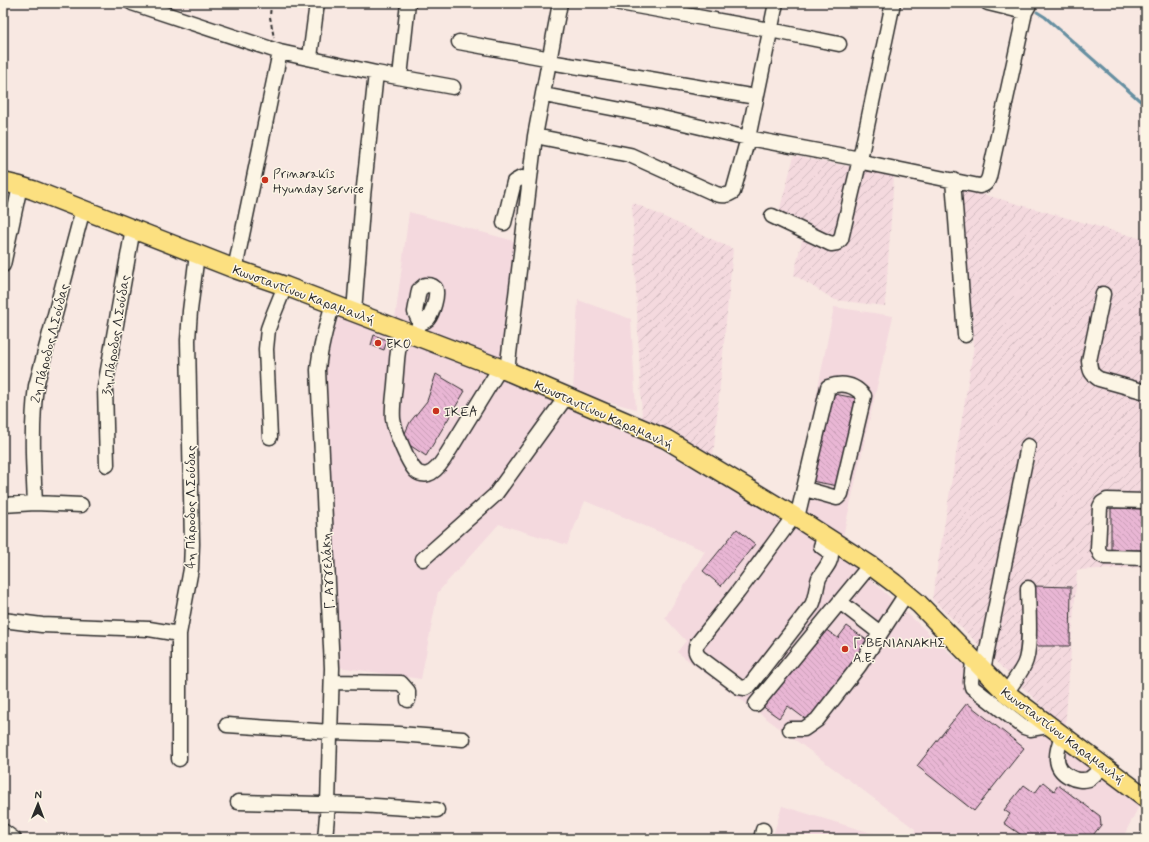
<svg xmlns="http://www.w3.org/2000/svg" width="1149" height="842" font-family="Mynerve,sans-serif">
	<defs>
		<pattern id="industrial-furrows" width="10" height="10" patternUnits="userSpaceOnUse"><rect width="10" height="10" fill="#f4d9de"/><path d="M-1 1l2-2M0 10L10 0M9 11l2-2" fill="none" stroke="#d1babf"/></pattern>
		<pattern id="building-back-hatch" width="6" height="6" patternUnits="userSpaceOnUse"><rect width="6" height="6" fill="#e9b6d4"/><path d="M-1 5l2 2M0 0l6 6M5-1l2 2" fill="none" stroke="#c89db6"/></pattern>
	</defs>
	<rect width="100%" height="100%" fill="#f8e8e2"/>
	<filter id="ink" filterUnits="userSpaceOnUse"><feTurbulence type="fractalNoise" baseFrequency=".025" numOctaves="2"/><feDisplacementMap in="SourceGraphic" scale="8" xChannelSelector="R" yChannelSelector="G"/><feConvolveMatrix kernelMatrix="1 2 1 2 8 2 1 2 1" color-interpolation-filters="sRGB"/></filter>
	<g filter="url(#ink)">
		<!-- built -->
		<path fill="#f4d9de" d="M409 212 514 241 502 360 395 319Z
			M578 300 631 319 636 409 573 392Z
			M834 307 893 316 843 536 794 508Z
			M341 312 617 423 853 563 978 679 1140 804 1122 839H914L915 829 677 652 686 641 665 618 705 551 585 501 567 545 499 524 438 592 421 679 338 667 325 353Z
			M782 806 891 839H772Z"/>
		<!-- industrial -->
		<path fill="url(#industrial-furrows)" d="M794 156 894 175 885 306 835 300 794 275 806 222 779 212Z
			M960 188 1146 240V567L1077 570 1065 729 932 599 974 346Z
			M632 202 733 249 713 457 642 418Z"/>
		<g fill="none" stroke-linecap="round" stroke-linejoin="round">
			<!-- stream -->
			<path stroke="#668fa1" stroke-width="3" d="M1037 12 1045 17 1146 106"/>
		</g>
		<!-- building -->
		<path fill="url(#building-back-hatch)" stroke="#2b2b2b" d="M374 335 387 340 384 350 371 345Z
			M436 374 465 391 426 456 402 440 410 422 427 401Z
			M829 393 856 398 838 486 811 481Z
			M1111 508 1146 509V550H1111Z
			M737 529 755 544 721 586 703 571Z
			M1034 586 1071 587 1070 646H1034Z
			M847 626 868 641 808 721 788 706 779 718 762 706 822 627 838 638Z
			M967 703 1024 748 974 811 917 766Z
			M1043 782 1054 791 1058 785 1100 816 1101 825 1090 839H1076L1070 835 1068 839H1027L1004 823 1010 814 1004 810 1024 785 1035 793Z"/>
		<g fill="none" stroke-linecap="round" stroke-linejoin="round">
			<defs>
				<path id="minor" d="M132 3 280 52 376 73 453 87
					M620 3 770 30 839 44
					M988 3 1025 12
					M459 42 551 59
					M310 57 317 3
					M550 62 756 97
					M400 77 408 3
					M544 95 658 117 748 138 860 159 893 3
					M535 136 630 155 716 194C723 196 727 196 733 192L748 138 776 3
					M953 180 965 335
					M772 216 831 244 837 243 841 239 860 159 867 163 979 186C985 185 987 183 989 177L1025 12 1030 3
					M504 223 514 182 521 178 529 179
					M3 265 20 186
					M235 269 280 52
					M1103 294 1089 361C1090 371 1091 374 1099 379L1146 392
					M354 312 363 196 376 73
					M401 330C398 348 396 366 395 385 394 396 392 407 393 419 394 429 409 466 417 472 419 474 425 475 428 474 435 472 440 465 444 459L500 368
					M415 335 420 323C423 322 425 322 428 319 432 314 439 293 435 288 432 285 429 285 425 285L419 290 415 312 420 323
					M507 371 535 136 560 3
					M270 437 266 349 268 329 272 318 285 286
					M107 465 105 387 133 228
					M1146 501 1107 500 1102 503 1100 507 1098 549 1101 555 1105 557 1146 558
					M35 503C33 464 31 425 36 386L83 209
					M3 505 35 503 81 505
					M794 516 738 592 697 644C695 650 695 652 699 657L739 687 745 688 750 685 812 605C816 597 816 587 819 578 823 570 832 563 831 553L821 546 825 536
					M797 518 828 387C842 382 854 384 864 396L841 494 837 498 805 489
					M423 559 495 495 566 397
					M840 602 880 633
					M3 620 42 625 149 629 179 634
					M973 661 971 682 972 687 1024 727 1030 729 1048 726
					M983 670 1028 446
					M332 682 401 683 408 691V700
					M1006 693C1012 684 1019 675 1024 665 1032 649 1028 607 1028 588
					M756 704 870 565
					M227 725 331 732 399 734 463 739
					M790 729H804L817 720 859 666 906 594
					M1062 736C1056 752 1052 768 1070 777 1075 780 1083 781 1089 779 1094 776 1099 770 1103 767
					M179 759V634L191 569 192 544 188 340 190 311 197 254
					M238 802 360 805 437 810
					M3 831 14 839
					M325 839 328 804 332 668 318 370C320 347 326 326 333 304
					M761 839 763 830"/>
				<path id="major" d="M3 182 20 186 33 190 235 269 285 286 500 368 666 439 797 518 870 565 894 583 919 604 1006 693 1146 798"/>
			</defs>
			<!-- minor casing -->
			<use href="#minor" stroke="#2b2b2b" stroke-width="17"/>
			<!-- major casing -->
			<use href="#major" stroke="#2b2b2b" stroke-width="21"/>
			<!-- path -->
			<path stroke="#2b2b2b" stroke-width="2" stroke-dasharray="4 3" stroke-linecap="butt" d="M271 3 270 17 274 38"/>
			<!-- minor -->
			<use href="#minor" stroke="#fcf5e5" stroke-width="14"/>
			<!-- major -->
			<use href="#major" stroke="#fce080" stroke-width="18"/>
		</g>
	</g>
	<!-- markers -->
	<g fill="#c8321e" stroke="#fcf5e5" stroke-width="1.5">
		<circle cx="265" cy="180" r="4"/>
		<circle cx="378" cy="343" r="4"/>
		<circle cx="436" cy="411" r="4"/>
		<circle cx="845" cy="649" r="4"/>
	</g>
	<g text-anchor="middle" stroke-width="3" stroke-linejoin="round" paint-order="stroke">
		<!-- poi labels -->
		<g font-size="13" fill="#2b2b2b" stroke="#fcf5e5" text-anchor="start">
			<text x="273" y="178">Prinarakîs<tspan x="273" dy="15">Hyunday service</tspan></text>
			<text x="386" y="348">EKO</text>
			<text x="444" y="416">IKEA</text>
			<text x="853" y="647">Γ. ΒΕΝΙΑΝΑΚΗΣ<tspan x="853" dy="15">A.E.</tspan></text>
		</g>
		<!-- street labels -->
		<g font-size="13" fill="#2b2b2b" stroke="#fcf5e5">
			<text transform="translate(304 294) rotate(20)" y="5">Κωνσταντίνου Καραμανλή</text>
			<text transform="translate(115 335) rotate(-81)" y="5">3η Πάροδος Λ.Σούδας</text>
			<text transform="translate(49 343) rotate(-76)" y="5">2η Πάροδος Λ.Σούδας</text>
			<text transform="translate(604 414) rotate(24)" y="5">Κωνσταντίνου Καραμανλή</text>
			<text transform="translate(190 507) rotate(-90)" y="5">4η Πάροδος Λ.Σούδας</text>
			<text transform="translate(327 571) rotate(-93)" y="5">Γ. Αγγελάκη</text>
			<text transform="translate(1063 735) rotate(37)" y="5">Κωνσταντίνου Καραμανλή</text>
		</g>
	</g>
	<!-- margin -->
	<rect width="1149" height="842" fill="none" stroke="#fcf5e5" stroke-width="16"/>
	<rect x="8" y="8" width="1133" height="826" fill="none" stroke="#2b2b2b" stroke-width="1.5" filter="url(#ink)"/>
	<!-- north arrow -->
	<g transform="translate(38 804) rotate(1)" stroke="#fcf5e5" stroke-width="3" paint-order="stroke">
	<path d="M0-3L7 15L0 10L-7 15Z" fill="#2b2b2b"/>
	<text y="-6" font-size="11" font-weight="bold" text-anchor="middle" fill="#2b2b2b">N</text>
	</g>
</svg>
